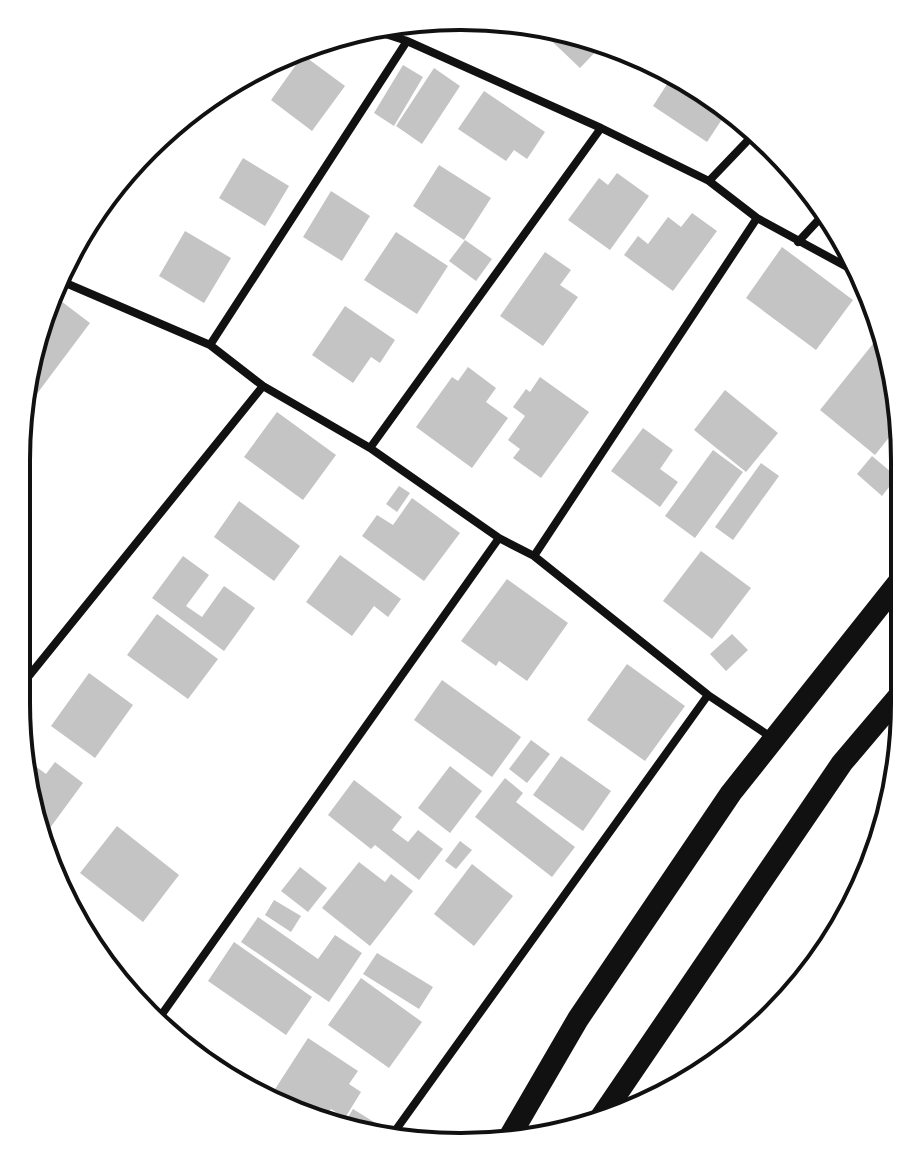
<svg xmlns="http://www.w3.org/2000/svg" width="921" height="1163" font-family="Barlow,sans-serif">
	<rect width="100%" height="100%" fill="#fff"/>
	<!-- building -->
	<path fill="#c4c4c4" d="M539 29 576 31 603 44 580 68Z
		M303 55 345 86 312 131 271 100Z
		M403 65 423 77 394 126 374 113Z
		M434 68 460 86 422 144 396 126Z
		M671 78 730 107 707 142 653 106Z
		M484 91 545 132 527 159 514 150 506 161 458 129Z
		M243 158 289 186 265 226 219 198Z
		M439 165 491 198 464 240 413 206Z
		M617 173 649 196 610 250 568 220 599 178 608 185Z
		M331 191 370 216 342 261 303 237Z
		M692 213 717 231 673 291 624 255 638 236 648 244 668 217 681 227Z
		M185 231 231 258 204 303 159 276Z
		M396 232 448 266 417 314 364 280Z
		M465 240 492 259 476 281 449 261Z
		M782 247 853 300 816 350 746 298Z
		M545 252 571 270 560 285 578 297 543 346 500 316Z
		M53 295 90 323 36 395 26 387 40 317Z
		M345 306 395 340 380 363 371 357 353 383 312 355Z
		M880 335 890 345 902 421 875 455 820 410Z
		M468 367 496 388 486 402 508 418 472 468 416 427 452 377 458 381Z
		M540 377 589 412 541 478 513 458 520 449 508 440 525 416 513 407 526 389 530 392Z
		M725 390 778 433 746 472 694 430Z
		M277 412 336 455 303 500 244 457Z
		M643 428 673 450 660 469 678 482 660 507 611 471Z
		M713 450 743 472 695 538 665 516Z
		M872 456 897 477 882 496 857 474Z
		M761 463 779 476 733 540 715 527Z
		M399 486 410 493 397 512 386 504Z
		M412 498 460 533 424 581 362 536 377 515 393 525Z
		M239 501 300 546 274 581 214 537Z
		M701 551 751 588 712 639 663 601Z
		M340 555 401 599 388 617 374 606 352 636 306 602Z
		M183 556 209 575 186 606 202 617 224 586 255 608 224 651 152 598Z
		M507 579 568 623 527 681 499 661 496 666 461 641Z
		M157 614 218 659 188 699 127 655Z
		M732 634 748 650 726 671 710 654Z
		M627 664 685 706 645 761 587 720Z
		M89 673 133 705 95 758 51 726Z
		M442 680 521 737 492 777 414 720Z
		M531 740 550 754 527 783 509 769Z
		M561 756 611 791 583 831 533 795Z
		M55 762 83 783 47 832 31 817 25 772 31 763 46 774Z
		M450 766 482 791 450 833 418 808Z
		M505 778 523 793 516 802 575 847 552 877 475 817Z
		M354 780 402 817 392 830 408 842 418 830 443 849 419 880 375 845 371 849 328 815Z
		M117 826 179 875 143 922 80 873Z
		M460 841 472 850 456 869 445 861Z
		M359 862 385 882 391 874 413 891 370 946 322 908Z
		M472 864 513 896 474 946 434 914Z
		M300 867 327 888 308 912 281 891Z
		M274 900 301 916 291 932 265 915Z
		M258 917 318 959 335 935 362 953 329 1002 241 942Z
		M234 942 312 997 286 1035 208 981Z
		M377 953 433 987 419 1009 363 974Z
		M361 978 422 1022 389 1068 328 1025Z
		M308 1038 358 1071 349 1084 361 1092 345 1118 331 1109 323 1120 313 1113 311 1118 268 1100Z
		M353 1109 382 1127 376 1136 337 1128 342 1120 345 1122Z"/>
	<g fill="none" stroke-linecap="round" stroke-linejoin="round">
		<!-- minor -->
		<path stroke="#111" stroke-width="8" d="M373 30 407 41 601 128 709 181 757 218 860 274
			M709 181 754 134
			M798 242 824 214
			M61 281 210 345 263 386 370 448 499 538 534 556 708 695 774 739
			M210 345 407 41
			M370 448 601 128
			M534 556 757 218
			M16 692 263 386
			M155 1024 499 538
			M390 1138 708 695"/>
		<!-- trunk -->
		<path stroke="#111" stroke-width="22" d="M597 1123 842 763 898 697
			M507 1141 578 1019 731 793 901 579"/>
	</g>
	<!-- crop -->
	<path d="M0 0H921V1163H0ZM460 30H461A430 430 0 0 1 891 460V703A430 430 0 0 1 461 1133H460A430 430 0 0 1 30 703V460A430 430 0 0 1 460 30Z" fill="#fff" fill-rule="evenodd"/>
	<path fill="none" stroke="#111" stroke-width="4" d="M460 30H461A430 430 0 0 1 891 460V703A430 430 0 0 1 461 1133H460A430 430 0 0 1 30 703V460A430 430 0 0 1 460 30Z"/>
</svg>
